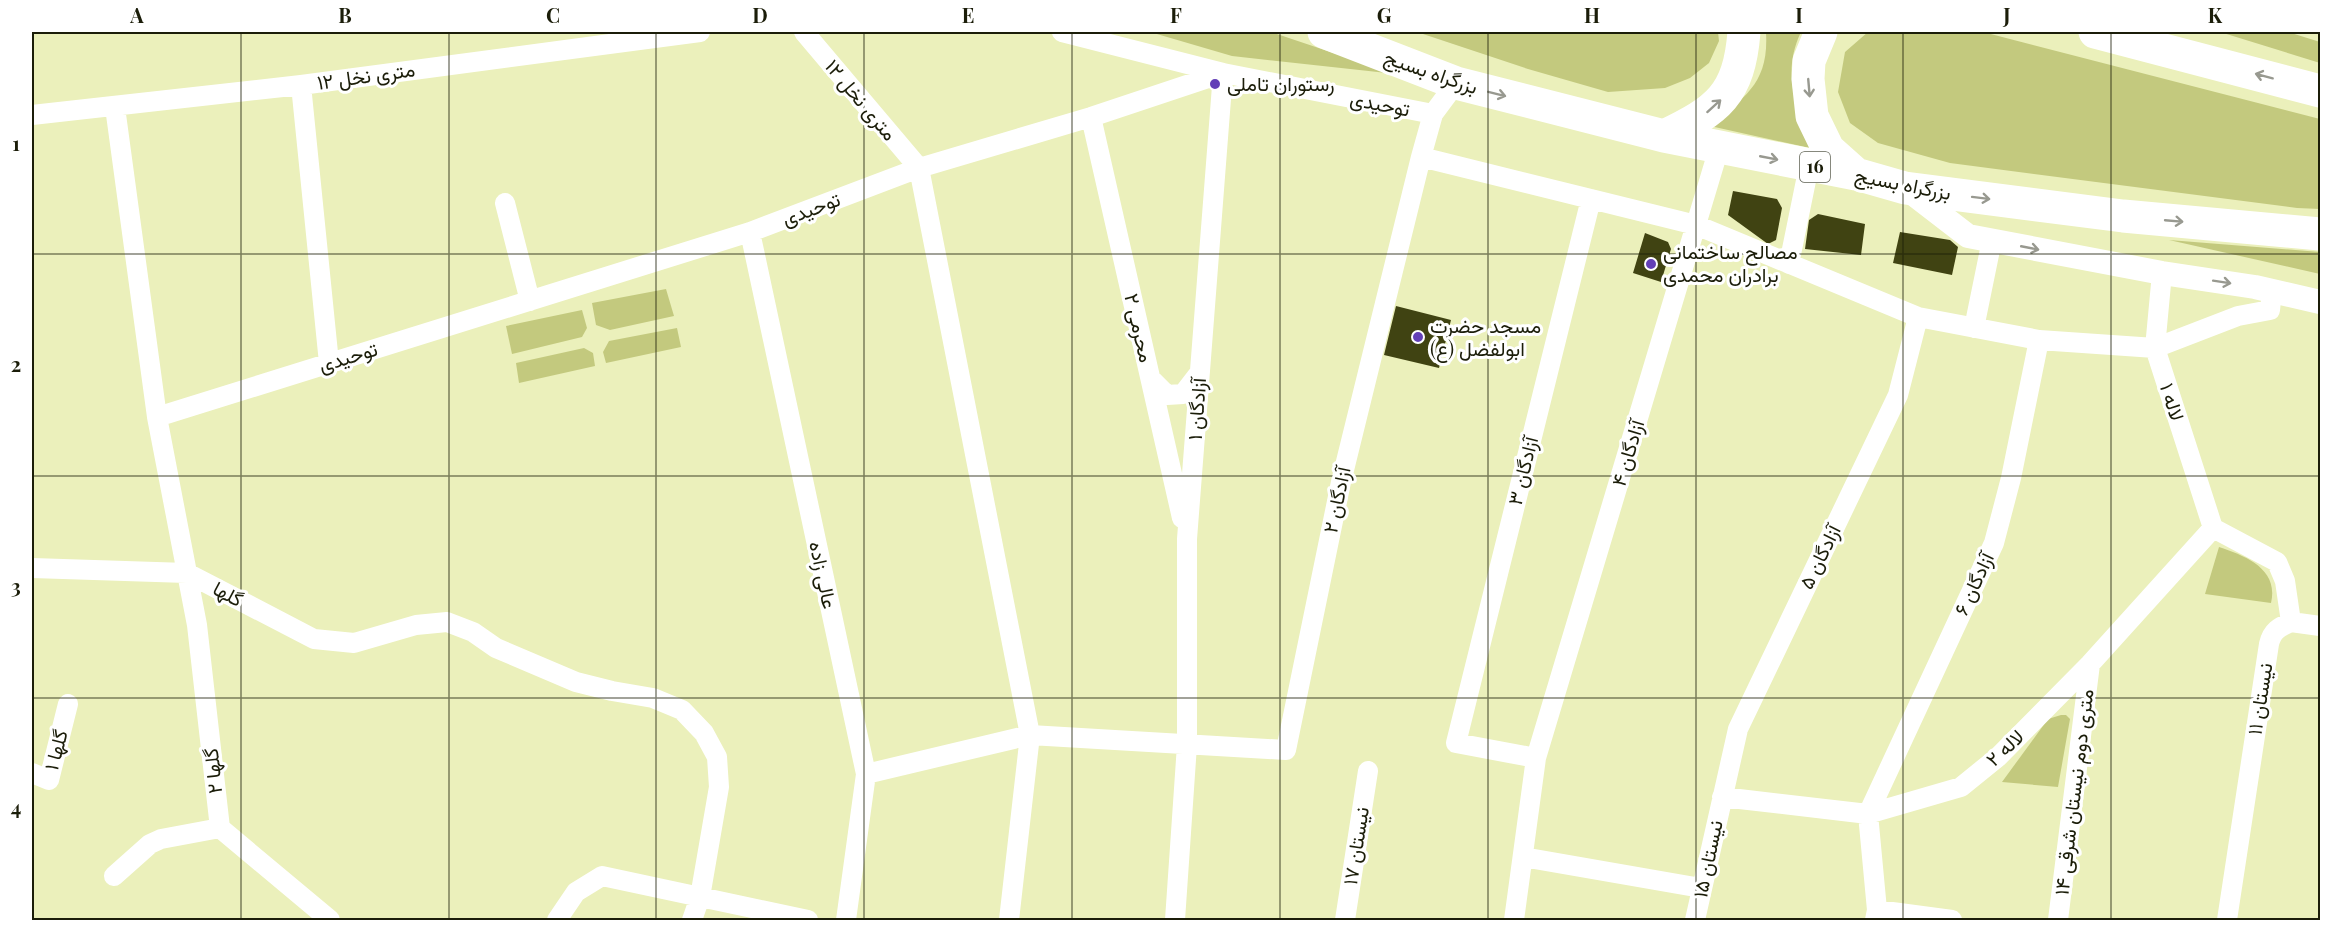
<svg xmlns="http://www.w3.org/2000/svg" width="2352" height="952" font-family="'Playfair Display',Vazirmatn,serif">
	<rect width="100%" height="100%" fill="#ebf0bb"/>
	<!-- green -->
	<path fill="#c3c97e" d="M1150 32H1271L1396 74 1232 56Z
		M1417 32H1718L1719 41 1709 63 1690 78 1665 88 1608 92 1528 69Z
		M1766 32H1801C1781 74 1797 107 1810 148L1710 126C1746 96 1769 83 1766 32Z
		M1868 32H1983L2320 119V209L2297 208 1950 163 1878 143 1850 123 1838 92 1845 52Z
		M2220 32H2288L2320 42V63Z
		M2169 240 2320 252V274Z
		M666 289 674 316 610 330 596 325 592 303Z
		M582 310 587 328 582 337 512 354 506 326Z
		M677 328 681 347 606 363 603 352 609 341Z
		M584 348 593 353 595 366 519 383 516 363Z
		M2219 547C2246 556 2279 569 2271 603L2205 594Z
		M2061 715H2066L2070 719 2058 787 2002 782 2048 719Z"/>
	<!-- building -->
	<path fill="#404312" d="M1733 191 1777 199 1782 208 1776 240 1768 244 1728 215Z
		M1818 214 1865 224 1861 255 1805 249 1809 220Z
		M1900 232 1950 240 1958 247 1952 275 1893 263Z
		M1645 233 1668 242 1671 249 1661 282 1633 273Z
		M1396 306 1451 320 1439 368 1384 355Z"/>
	<g fill="none" stroke-linecap="round" stroke-linejoin="round">
		<!-- minor -->
		<path stroke="#fff" stroke-width="20" d="M804 32 919 168 1030 735 1009 920
			M1062 32 1223 73 1187 539V745L1175 920
			M301 85 329 363
			M115 107 157 417 197 625 220 828 330 920
			M1433 114 1421 157 1696 225 1918 317 2039 340 2155 348 2238 316 2270 310 2272 291
			M32 115 301 85 700 32
			M1091 117 1182 518
			M505 203 530 301
			M750 232 866 774 846 920
			M1789 264 1809 166
			M2162 273 2155 348 2213 528
			M1974 328 1992 240
			M1151 379 1167 395 1183 394 1200 372
			M157 417 750 232 919 168 1091 117 1223 73 1433 114 1456 83
			M2213 528 2277 562 2285 581 2291 622C2279 627 2272 631 2269 644L2227 920
			M32 568 187 573 314 639 354 643 416 625 447 622 473 632 496 648 576 682 612 691 653 698 682 710 704 733 717 757 719 787 700 897 692 920
			M2291 622 2320 626
			M1536 758 1456 743 1591 199
			M32 773 49 780 68 704
			M866 774 1030 735 1286 750 1341 482 1421 157
			M1722 797 1868 814 1961 787 1998 757 2090 664 2213 528
			M1523 857 1701 888
			M114 876 150 844 161 839 220 828
			M1877 910 1952 920
			M557 920 576 892 602 876 808 920
			M1345 920 1368 771
			M1514 920 1536 758 1719 148
			M1695 920 1738 729 1898 395 1918 317
			M1875 920 1877 910 1868 814 1994 543 2011 478 2039 340
			M2058 920 2090 664"/>
		<!-- tertiary -->
		<path stroke="#fff" stroke-width="24" d="M1907 189 1968 236 2162 273 2255 287 2320 302"/>
		<!-- trunk -->
		<path stroke="#fff" stroke-width="33" d="M1324 32 1456 83 1664 136 1856 174 1905 188 2123 216 2320 234
			M1821 32 1809 61 1808 79 1812 116 1828 149 1856 174
			M2095 32 2320 91
			M1664 136C1718 110 1739 95 1744 32"/>
	</g>
	<!-- one-way arrows -->
	<defs><path id="oneway-shaft" d="M-6 0H5M1.5-3L5.5 0L1.5 3" fill="none" stroke-width="1.6" stroke-linecap="round" stroke-linejoin="round" transform="scale(1.5)"/></defs>
	<g stroke="#989990">
		<use href="#oneway-shaft" transform="translate(2264 76) rotate(-165)"/>
		<use href="#oneway-shaft" transform="translate(1809 88) rotate(85)"/>
		<use href="#oneway-shaft" transform="translate(1497 94) rotate(14)"/>
		<use href="#oneway-shaft" transform="translate(1714 106) rotate(-42)"/>
		<use href="#oneway-shaft" transform="translate(1769 158) rotate(11)"/>
		<use href="#oneway-shaft" transform="translate(1981 198) rotate(7)"/>
		<use href="#oneway-shaft" transform="translate(2174 221) rotate(5)"/>
		<use href="#oneway-shaft" transform="translate(2030 248) rotate(11)"/>
		<use href="#oneway-shaft" transform="translate(2222 282) rotate(9)"/>
	</g>
	<!-- grid -->
	<path fill="none" stroke="#1b1d09" stroke-width="1.5" stroke-opacity="0.55" d="M241 32V920M449 32V920M656 32V920M864 32V920M1072 32V920M1280 32V920M1488 32V920M1696 32V920M1903 32V920M2111 32V920M32 254H2320M32 476H2320M32 698H2320"/>
	<!-- markers -->
	<g fill="#633fb7" stroke="#fff" stroke-width="2">
		<circle cx="1215" cy="84" r="6"/>
		<circle cx="1651" cy="264" r="6"/>
		<circle cx="1418" cy="337" r="6"/>
	</g>
	<g text-anchor="middle" stroke-width="6" stroke-linejoin="round" paint-order="stroke">
		<!-- shield labels -->
		<rect fill="#fff" stroke="#5f6153" stroke-width="1.5" x="1800" y="152" width="30" height="30" rx="4.5"/>
		<g font-size="18" font-weight="bold" fill="#1b1d09">
			<text x="1815" y="173">16</text>
		</g>
		<!-- street labels -->
		<g font-size="20" fill="#1b1d09" stroke="#fff">
			<text transform="translate(1431 72) rotate(19)" y="7">بزرگراه بسیج</text>
			<text transform="translate(366 76) rotate(-8)" y="7">۱۲ متری نخل</text>
			<text transform="translate(861 100) rotate(50)" y="7">۱۲ متری نخل</text>
			<text transform="translate(1380 104) rotate(11)" y="7">توحیدی</text>
			<text transform="translate(1903 184) rotate(11)" y="7">بزرگراه بسیج</text>
			<text transform="translate(811 209) rotate(-21)" y="7">توحیدی</text>
			<text transform="translate(1139 328) rotate(77)" y="7">محرمی ۲</text>
			<text transform="translate(348 357) rotate(-17)" y="7">توحیدی</text>
			<text transform="translate(2172 402) rotate(72)" y="7">لاله ۱</text>
			<text transform="translate(1197 409) rotate(-86)" y="7">آزادگان ۱</text>
			<text transform="translate(1628 453) rotate(-73)" y="7">آزادگان ۴</text>
			<text transform="translate(1523 471) rotate(-76)" y="7">آزادگان ۳</text>
			<text transform="translate(1337 500) rotate(-78)" y="7">آزادگان ۲</text>
			<text transform="translate(1820 557) rotate(-64)" y="7">آزادگان ۵</text>
			<text transform="translate(823 575) rotate(78)" y="7">عالی زاده</text>
			<text transform="translate(1974 584) rotate(-65)" y="7">آزادگان ۶</text>
			<text transform="translate(228 594) rotate(28)" y="7">گلها</text>
			<text transform="translate(2260 699) rotate(-81)" y="7">نیستان ۱۱</text>
			<text transform="translate(2005 748) rotate(-43)" y="7">لاله ۲</text>
			<text transform="translate(56 750) rotate(-75)" y="7">گلها ۱</text>
			<text transform="translate(213 771) rotate(-96)" y="7">گلها ۲</text>
			<text transform="translate(2074 792) rotate(-83)" y="7">۱۴ متری دوم نیستان شرقی</text>
			<text transform="translate(1356 846) rotate(-81)" y="7">نیستان ۱۷</text>
			<text transform="translate(1708 859) rotate(-78)" y="7">نیستان ۱۵</text>
		</g>
		<!-- poi labels -->
		<g font-size="20" fill="#1b1d09" stroke="#fff" text-anchor="start">
			<text x="1227" y="91">رستوران تاملی</text>
			<text x="1663" y="259">مصالح ساختمانی<tspan x="1663" dy="23">برادران محمدی</tspan></text>
			<text x="1430" y="333">مسجد حضرت<tspan x="1430" dy="23">ابولفضل (ع)</tspan></text>
		</g>
	</g>
	<!-- border -->
	<rect width="2352" height="952" fill="none" stroke="#ffffff" stroke-width="66"/>
	<rect x="33" y="33" width="2286" height="886" fill="none" stroke="#1b1d09" stroke-width="2"/>
	<g font-size="20" text-anchor="middle" font-weight="bold" fill="#1b1d09">
		<text x="137" y="23">A</text>
		<text x="345" y="23">B</text>
		<text x="553" y="23">C</text>
		<text x="760" y="23">D</text>
		<text x="968" y="23">E</text>
		<text x="1176" y="23">F</text>
		<text x="1384" y="23">G</text>
		<text x="1592" y="23">H</text>
		<text x="1799" y="23">I</text>
		<text x="2007" y="23">J</text>
		<text x="2215" y="23">K</text>
		<text x="16" y="151">1</text>
		<text x="16" y="372">2</text>
		<text x="16" y="594">3</text>
		<text x="16" y="815">4</text>
	</g>
</svg>
